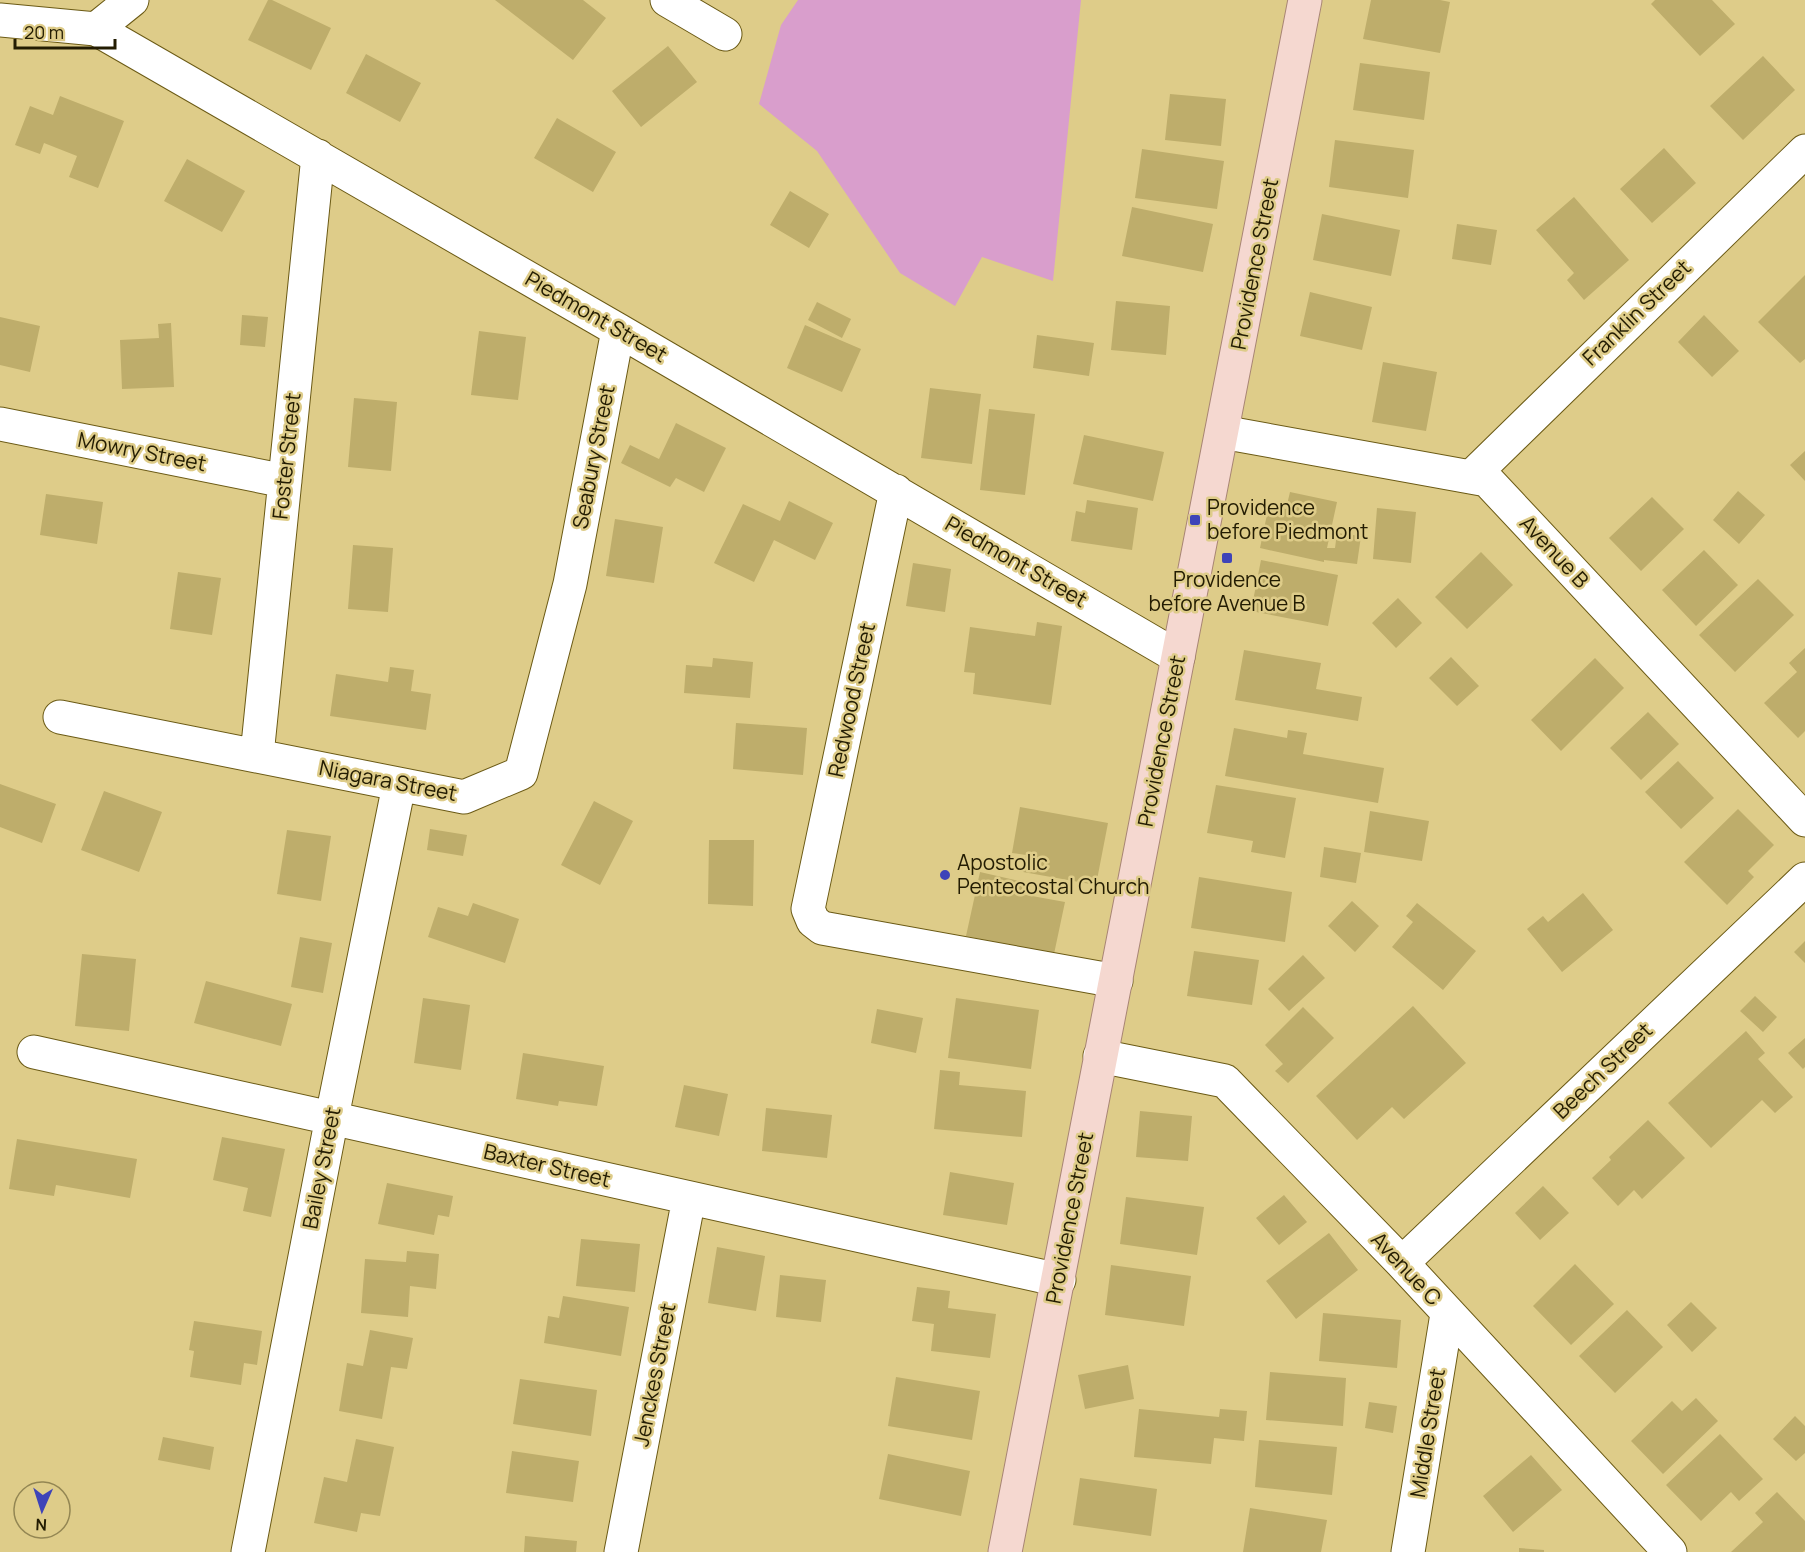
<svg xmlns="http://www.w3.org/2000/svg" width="1805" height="1552" font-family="Manrope,sans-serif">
	<rect width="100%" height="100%" fill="#decc89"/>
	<!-- green -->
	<path fill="#d99ecc" d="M798 0H1081L1053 281 982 257 955 306 900 273 817 151 759 104 781 25Z"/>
	<!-- building -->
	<path fill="#bead6b" d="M268 0H272L331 28 311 70 248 40Z
		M495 0H583L606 18 573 60Z
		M1371 0H1440L1450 2 1440 53 1363 39Z
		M1655 0H1712L1735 24 1700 56 1651 4Z
		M668 46 697 82 641 127 612 91Z
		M366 54 421 83 400 122 346 93Z
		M1763 56 1795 90 1743 140 1710 106Z
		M1360 63 1430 72 1424 120 1353 110Z
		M1170 94 1226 99 1221 146 1165 140Z
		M60 96 124 121 98 188 69 177 77 156 44 143 40 154 15 145 30 106 53 115Z
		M557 118 616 152 593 192 534 158Z
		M1335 140 1414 150 1408 198 1329 187Z
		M1664 148 1696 183 1652 223 1620 189Z
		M1142 149 1224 161 1217 209 1135 198Z
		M187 159 245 191 222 232 164 201Z
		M790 191 829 214 809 248 770 225Z
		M1574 197 1629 260 1584 300 1567 280 1574 273 1536 230Z
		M1132 207 1213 224 1203 272 1122 256Z
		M1322 214 1400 230 1391 276 1313 260Z
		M1457 224 1497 230 1491 265 1452 259Z
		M1805 275V359L1800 363 1758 322Z
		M1310 292 1372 307 1362 350 1300 336Z
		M1116 301 1170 306 1166 355 1111 350Z
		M817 302 851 319 842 338 808 320Z
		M242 315 268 317 265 347 240 345Z
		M1704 315 1739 351 1712 377 1678 342Z
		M0 317 40 326 30 372 0 365Z
		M171 323 174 387 122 389 120 340 159 338 158 324Z
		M805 325 861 349 842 392 787 368Z
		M479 331 526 337 518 400 471 395Z
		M1037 335 1094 343 1089 376 1033 368Z
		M1383 362 1437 372 1426 431 1372 422Z
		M930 388 981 394 972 464 921 458Z
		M354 398 397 402 391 471 348 467Z
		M989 409 1035 414 1025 495 980 490Z
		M676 423 726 448 704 492 676 478 670 487 621 463 630 445 659 459Z
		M1084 435 1164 452 1153 501 1073 484Z
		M1805 451V481L1790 465Z
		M1738 491 1765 515 1739 544 1713 520Z
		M1290 492 1337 502 1327 548H1335L1337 533 1361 536 1357 564 1324 560V562L1260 548 1269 505 1286 509Z
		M46 494 103 502 97 544 40 535Z
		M1652 497 1684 529 1641 571 1609 538Z
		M1087 500 1138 508 1132 550 1071 541 1076 511 1085 513Z
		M789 501 833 523 815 560 774 540 754 582 714 563 743 504 780 521Z
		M1377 508 1416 512 1411 563 1373 559Z
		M615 519 663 527 654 583 606 576Z
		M353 545 393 548 388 612 348 609Z
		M1704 550 1738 585 1696 626 1662 590Z
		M1481 552 1513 585 1467 629 1435 597Z
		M1261 560 1338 575 1328 626 1251 611Z
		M913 563 951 569 945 612 906 606Z
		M178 572 221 578 212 635 170 629Z
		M1758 579 1794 615 1735 672 1699 635Z
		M1398 598 1422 623 1396 648 1372 623Z
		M1037 622 1062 626 1051 705 973 694 975 673 964 672 970 627 1035 636Z
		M1805 648V731L1798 738 1764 703 1797 672 1789 663Z
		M1244 650 1321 663 1316 689 1362 697 1358 721 1235 700Z
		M1451 657 1479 686 1457 706 1429 678Z
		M713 658 753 662 750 698 684 693 686 665 712 667Z
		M1595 658 1624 688 1561 751 1531 720Z
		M390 667 414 670 411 691 431 694 426 730 330 716 336 674 388 682Z
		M1648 712 1679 744 1641 780 1610 748Z
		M736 723 807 728 803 775 733 769Z
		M1234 728 1287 738 1288 730 1307 733 1303 754 1384 768 1378 803 1225 776Z
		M1678 761 1714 798 1681 829 1645 792Z
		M0 784 56 804 42 843 0 827Z
		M1216 785 1296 798 1285 858 1251 852 1253 841 1207 833Z
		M104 791 162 812 139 872 81 850Z
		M594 801 633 821 600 885 561 865Z
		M1020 807 1108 823 1096 885 1023 872 1026 855 1012 853Z
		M1738 809 1774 845 1748 871 1754 877 1727 905 1684 862Z
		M1370 811 1429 821 1422 861 1364 852Z
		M430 829 467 835 463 856 427 850Z
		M287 830 331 836 321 901 277 894Z
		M709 840H754L753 906 708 904Z
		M1324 847 1361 853 1356 883 1320 877Z
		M980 872 1024 882 1021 894 1065 902 1054 954 966 936Z
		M1199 877 1292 892 1285 942 1191 928Z
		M1583 893 1613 930 1562 972 1527 929 1543 916 1548 922Z
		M1352 901 1379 926 1355 952 1328 926Z
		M473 903 519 919 505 963 428 937 438 907 468 916Z
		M1417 903 1476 951 1443 990 1392 947 1413 922 1406 916Z
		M300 937 332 943 323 993 291 987Z
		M1805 941V963L1794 952Z
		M1194 951 1259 960 1252 1005 1187 996Z
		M82 954 136 959 129 1031 75 1026Z
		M1303 955 1325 978 1289 1011 1268 989Z
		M206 981 292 1004 281 1046 194 1023Z
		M1755 996 1777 1017 1763 1032 1740 1011Z
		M423 998 470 1005 461 1070 414 1063Z
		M956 998 1039 1010 1031 1069 948 1058Z
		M1413 1006 1466 1063 1404 1119 1392 1107 1357 1140 1316 1096Z
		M1303 1007 1334 1038 1288 1083 1275 1071 1283 1064 1265 1045Z
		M877 1009 923 1018 916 1053 871 1043Z
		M1746 1031 1765 1053 1758 1059 1793 1097 1775 1113 1762 1100 1711 1148 1668 1103Z
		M1805 1038V1067L1803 1069 1788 1053Z
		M523 1053 604 1066 597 1106 559 1101 558 1106 516 1099Z
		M940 1070 960 1072 959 1085 1026 1091 1022 1137 934 1129Z
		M684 1085 728 1094 719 1136 675 1127Z
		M766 1108 832 1115 827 1158 762 1151Z
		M1140 1111 1192 1116 1188 1161 1136 1157Z
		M1648 1120 1685 1158 1642 1199 1634 1190 1618 1206 1592 1178 1611 1160 1609 1157Z
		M222 1137 285 1149 271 1217 243 1211 248 1188 213 1180Z
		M17 1139 137 1159 130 1198 56 1185 54 1196 9 1189Z
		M950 1172 1014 1183 1007 1225 943 1215Z
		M387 1183 453 1196 449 1217 438 1215 434 1235 378 1224Z
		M1543 1186 1569 1213 1540 1240 1515 1213Z
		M1284 1195 1307 1222 1279 1245 1256 1218Z
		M1126 1197 1204 1207 1197 1255 1120 1244Z
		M1329 1233 1358 1270 1296 1319 1266 1281Z
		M581 1239 640 1244 635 1292 576 1286Z
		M717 1247 765 1256 756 1311 708 1303Z
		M407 1251 439 1254 436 1289 410 1286 408 1317 361 1313 365 1259 406 1262Z
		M1575 1264 1614 1304 1571 1345 1533 1306Z
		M1111 1265 1191 1276 1184 1326 1105 1315Z
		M780 1275 826 1280 821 1322 776 1317Z
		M917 1287 950 1291 948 1308 996 1314 990 1358 931 1351 934 1324 912 1321Z
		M563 1296 629 1307 621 1356 544 1343 548 1316 559 1318Z
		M1691 1302 1717 1328 1692 1352 1667 1325Z
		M1627 1310 1663 1347 1615 1393 1579 1356Z
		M1323 1313 1401 1320 1397 1368 1319 1361Z
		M194 1321 262 1331 257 1365 244 1363 241 1385 190 1377 194 1351 189 1350Z
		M370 1330 413 1338 407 1369 391 1367 382 1419 339 1411 347 1363 363 1366Z
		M1128 1365 1134 1399 1085 1409 1078 1375Z
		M1270 1372 1346 1378 1343 1426 1266 1420Z
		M896 1377 980 1391 972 1440 888 1426Z
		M520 1379 597 1390 591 1436 513 1424Z
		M1696 1398 1718 1421 1663 1474 1631 1441 1672 1401 1682 1411Z
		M1369 1402 1397 1406 1393 1433 1365 1428Z
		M1139 1409 1219 1417 1220 1409 1247 1411 1244 1441 1214 1438 1211 1464 1134 1457Z
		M1795 1416 1805 1426V1453L1796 1461 1773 1439Z
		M1720 1434 1763 1479 1739 1501 1731 1492 1701 1521 1666 1485Z
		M163 1437 214 1447 210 1470 158 1460Z
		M356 1439 394 1447 380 1516 361 1513 357 1532 314 1523 324 1477 347 1482Z
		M1259 1440 1337 1447 1332 1495 1255 1487Z
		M512 1451 579 1461 573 1502 506 1493Z
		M888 1454 970 1471 961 1516 879 1499Z
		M1531 1455 1562 1490 1513 1532 1483 1496Z
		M1080 1478 1157 1489 1151 1536 1073 1525Z
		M1777 1492 1805 1521V1550L1803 1552H1731L1763 1522 1755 1513Z
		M1250 1508 1327 1520 1321 1552H1243Z
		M525 1536 577 1541 576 1552H524Z
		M1519 1548 1544 1550V1552H1519Z"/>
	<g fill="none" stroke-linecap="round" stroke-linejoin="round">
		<defs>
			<path id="minor" d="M667 0 725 34
				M0 20 96 29 618 330 1178 657
				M96 29 132 0
				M0 424 285 481
				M1222 432 1487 480 1805 820
				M1471 477 1805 151
				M896 491 808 909 813 921 822 928 1116 981
				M60 717 464 797 521 773 570 584 618 330
				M257 755 318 156
				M34 1052 1059 1280
				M1100 1056 1225 1081 1402 1263 1670 1552
				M1402 1263 1805 879
				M248 1552 332 1117 399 785
				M621 1552 689 1198
				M1408 1552 1447 1314"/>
			<path id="major" d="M1005 1552 1305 0"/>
		</defs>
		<!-- minor casing -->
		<use href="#minor" stroke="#6b5a15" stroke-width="35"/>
		<!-- major casing -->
		<use href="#major" stroke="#a88574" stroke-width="35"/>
		<!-- minor -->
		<use href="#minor" stroke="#fff" stroke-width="33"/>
		<!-- major -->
		<use href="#major" stroke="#f5d8d0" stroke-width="33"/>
	</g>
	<!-- markers -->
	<g fill="#3e43b8" stroke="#decc89" stroke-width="2">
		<rect x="1189" y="514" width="12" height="12" rx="3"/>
		<rect x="1221" y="552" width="12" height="12" rx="3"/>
		<circle cx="945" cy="875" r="6"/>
	</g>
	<g text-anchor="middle" stroke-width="5" stroke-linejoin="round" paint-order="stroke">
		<!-- street labels -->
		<g font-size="21" fill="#231c02" stroke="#decc89">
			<text transform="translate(1255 264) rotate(-79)" y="7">Providence Street</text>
			<text transform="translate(1637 313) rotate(-44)" y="7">Franklin Street</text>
			<text transform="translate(596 317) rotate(30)" y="7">Piedmont Street</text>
			<text transform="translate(142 452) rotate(11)" y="7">Mowry Street</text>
			<text transform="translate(287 456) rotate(-84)" y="7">Foster Street</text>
			<text transform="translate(594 457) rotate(-79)" y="7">Seabury Street</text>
			<text transform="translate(1554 552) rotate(47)" y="7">Avenue B</text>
			<text transform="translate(1016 562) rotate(30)" y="7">Piedmont Street</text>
			<text transform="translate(852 700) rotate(-78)" y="7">Redwood Street</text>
			<text transform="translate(1162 741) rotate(-79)" y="7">Providence Street</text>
			<text transform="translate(388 781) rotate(11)" y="7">Niagara Street</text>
			<text transform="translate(1603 1071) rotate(-44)" y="7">Beech Street</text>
			<text transform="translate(547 1166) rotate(13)" y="7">Baxter Street</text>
			<text transform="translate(322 1168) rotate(-79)" y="7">Bailey Street</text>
			<text transform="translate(1070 1218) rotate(-79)" y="7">Providence Street</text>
			<text transform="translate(1406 1269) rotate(47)" y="7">Avenue C</text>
			<text transform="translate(655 1375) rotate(-79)" y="7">Jenckes Street</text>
			<text transform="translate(1428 1433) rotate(-81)" y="7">Middle Street</text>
		</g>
		<!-- poi labels -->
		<g font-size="21" fill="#231c02" stroke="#decc89" text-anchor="start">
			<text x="1207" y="515">Providence<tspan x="1207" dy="24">before Piedmont</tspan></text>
			<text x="1227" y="587" text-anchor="middle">Providence<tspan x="1227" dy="24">before Avenue B</tspan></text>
			<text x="957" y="870">Apostolic<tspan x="957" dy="24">Pentecostal Church</tspan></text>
		</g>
	</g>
	<!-- north arrow -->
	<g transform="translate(42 1510) rotate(183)"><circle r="28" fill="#decc89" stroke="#938653" stroke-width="1.5"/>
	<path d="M0-4.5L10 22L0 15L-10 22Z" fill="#3e43b8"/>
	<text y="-9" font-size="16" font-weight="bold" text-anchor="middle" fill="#231c02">N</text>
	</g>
	<!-- scale -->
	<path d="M15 39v9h100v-9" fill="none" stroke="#231c02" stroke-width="3"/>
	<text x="24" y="39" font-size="18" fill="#231c02" stroke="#decc89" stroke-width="4.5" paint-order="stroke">20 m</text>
</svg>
